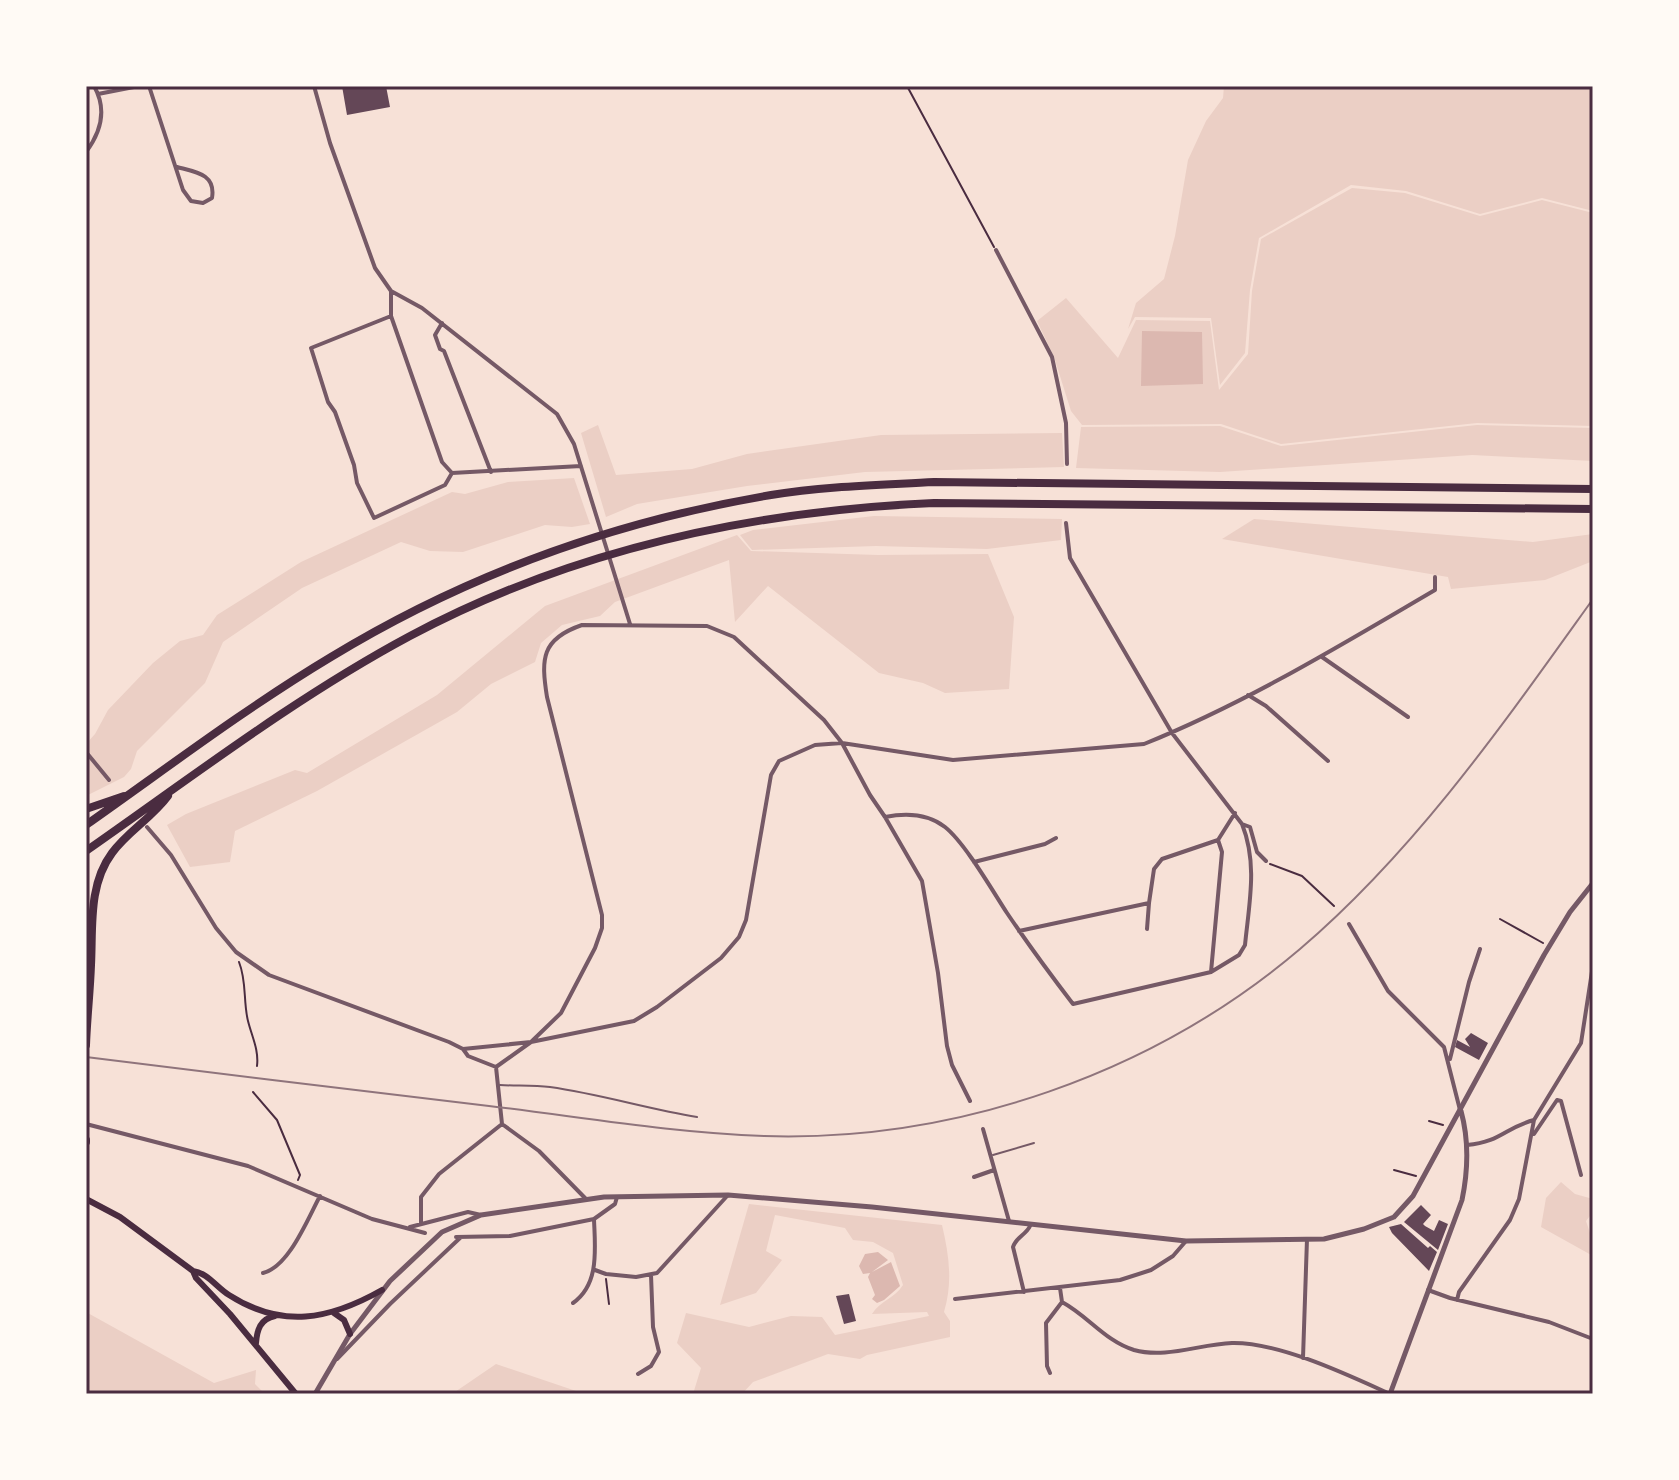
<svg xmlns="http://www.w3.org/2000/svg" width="1679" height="1480" font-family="Commissioner,sans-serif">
	<rect width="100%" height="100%" fill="#f7e1d7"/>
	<!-- green -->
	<path fill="#ebcfc5" d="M1224 86H1593V211L1542 198 1480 214 1406 191 1351 185 1259 238 1250 290 1245 353 1220 385 1211 318 1135 317 1128 329 1136 303 1164 279 1175 236 1188 160 1206 121 1223 98Z
		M1352 188 1405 193 1480 216 1542 200 1593 213V426L1477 423 1281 444 1221 424 1082 425 1071 411 1054 357 1037 321 1066 298 1118 358 1136 320 1210 321 1219 390 1248 354 1252 291 1261 239Z
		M598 425 616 475 692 469 747 454 881 435 1062 433 1064 467 865 472 747 486 637 504 606 517 581 433Z
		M1477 425 1593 428V461L1472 455 1220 472 1076 468 1081 427 1220 426 1281 446Z
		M574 478 590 524 572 527 545 525 463 552 430 551 401 542 302 588 223 642 205 683 137 751 131 769 124 777 86 796V744L95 734 108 710 153 663 180 641 203 635 217 615 301 562 452 492 465 494 508 482Z
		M874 516 1062 519 1061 540 987 549 876 546 752 550 740 535 753 530Z
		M1254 519 1533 542 1593 534V561L1545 580 1451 589 1448 577 1222 539Z
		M737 535 751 551 878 555 988 554 1014 617 1009 689 945 693 923 683 879 673 768 586 735 622 729 560 615 602 600 616 562 625 541 643 535 662 491 684 457 712 317 791 235 831 230 862 190 867 167 825 186 814 295 770 307 773 437 695 545 606Z
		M1561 1182 1575 1194 1593 1199V1212L1586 1221 1593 1242V1256L1541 1227 1546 1198Z
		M749 1204 942 1225C949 1255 953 1282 944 1312L950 1321V1337L867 1355 860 1359 828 1354 753 1382 742 1394H693L701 1368 677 1343 686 1313 749 1327 791 1316 822 1317 835 1335 929 1316 927 1312 872 1314C880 1301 895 1298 903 1285L893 1253 873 1242 853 1240 845 1228 775 1215 766 1251 782 1260 756 1293 720 1305Z
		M86 1312 214 1383 256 1370 255 1384 265 1394H86Z
		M496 1364 576 1391 572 1394H452Z"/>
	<!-- water -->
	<path fill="#dcb8b0" d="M1142 331 1202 332 1203 384 1141 386Z
		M878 1252 888 1260 872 1272 891 1262 900 1286 884 1300 877 1303 872 1299 875 1295 868 1277 870 1273 863 1274 859 1266 865 1254Z"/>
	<!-- building -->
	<path fill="#644757" d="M342 86H386L390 107 347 115Z
		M1471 1033 1488 1043 1479 1060 1455 1047 1457 1040 1470 1047 1465 1039Z
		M1421 1205 1431 1215 1423 1224 1425 1226 1434 1231 1439 1220 1448 1224 1438 1250 1404 1222Z
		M1401 1224 1428 1248 1430 1246 1437 1252 1429 1271 1392 1233 1389 1227Z
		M849 1294 856 1321 844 1324 836 1296Z"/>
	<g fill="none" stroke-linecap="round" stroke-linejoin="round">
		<!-- path -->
		<path stroke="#4a2c40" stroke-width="2" d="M907 86 994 247
			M1270 864 1302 876 1334 906
			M1500 919 1543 943
			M239 962C247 982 243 1001 248 1021 252 1037 259 1050 257 1066
			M253 1092 277 1120 300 1175 298 1180
			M1429 1121 1443 1125
			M1394 1170 1416 1176
			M606 1279 609 1304"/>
		<!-- service -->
		<path stroke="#755966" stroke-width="2" d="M500 1085C516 1086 533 1085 550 1087 600 1094 648 1109 697 1117
			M993 1155 1034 1143"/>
		<!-- minor -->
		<path stroke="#755966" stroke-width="4" d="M149 86 183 190 191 201 203 203 212 198C216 174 196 172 177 167
			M314 86 330 143 375 268 391 291 422 308 557 414 574 444 630 624
			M98 94 139 86
			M86 152C101 132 107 109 94 86
			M996 250 1052 357 1066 423 1067 464
			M391 291V316L442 462 452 473 581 466
			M391 316 311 348 328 402 335 412 354 465 357 483 374 518 445 485 452 473
			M442 323 435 335 440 349 444 351 491 472
			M1066 523 1070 558 1172 733 1242 824 1250 827 1257 852 1266 861
			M1322 657 1408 717
			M1248 695 1266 706 1328 761
			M86 752 109 780
			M885 817C905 813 927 813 945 827 965 843 992 890 1007 913 1028 944 1050 974 1073 1004L1211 972 1239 955 1245 945C1249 904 1258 864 1242 824
			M147 827 171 855 216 928 236 952 269 975 449 1042 463 1049 468 1056 496 1067
			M974 862 1045 844 1056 838
			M1349 924 1388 991 1444 1047 1460 1110
			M1147 929 1149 903
			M1019 931 1149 903 1154 869 1162 859 1218 840 1235 813
			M1211 972 1222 852 1218 840
			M463 1049 531 1042 634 1021 657 1007 721 958 739 937 746 920 771 775 779 761 815 745 842 743 953 760 1144 744C1246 703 1341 645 1435 590V577
			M1450 1059 1469 982 1480 949
			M496 1067 531 1042 561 1013 595 948 602 928V915L547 697C541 659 541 639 582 625L707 626 734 637 824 720 842 743 870 795 885 817 922 881 938 973 947 1046 952 1065 970 1101
			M496 1067 502 1124 539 1151 586 1199
			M86 1124 248 1166 372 1219 425 1233
			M983 1129 1009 1221
			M1534 1134 1557 1100 1561 1101 1581 1175
			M1467 1145C1501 1142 1506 1127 1534 1120
			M974 1177 994 1170
			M421 1223V1197L439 1174 502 1124
			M410 1227 468 1212 481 1215
			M456 1237 510 1236 594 1219 615 1204 617 1197
			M595 1270 606 1274 636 1277 657 1273 728 1195
			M263 1273C289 1267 308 1218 320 1196
			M1060 1288 1062 1302C1088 1316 1105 1341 1134 1350 1166 1359 1200 1344 1232 1343 1279 1342 1348 1375 1390 1394
			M1428 1290 1450 1298 1549 1322 1593 1339
			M1024 1292 1013 1247C1016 1237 1026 1235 1030 1226
			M955 1299 1120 1280 1151 1270 1173 1256 1186 1241
			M1457 1300 1459 1292 1510 1220 1519 1199 1534 1120 1581 1043 1593 965
			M573 1303C600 1284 595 1248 594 1219
			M1303 1358 1307 1239
			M337 1359 390 1304 460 1238
			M1050 1373 1047 1366 1046 1323 1062 1302
			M638 1374 651 1366 659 1352 653 1327 651 1275"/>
		<!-- tertiary -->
		<path stroke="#755966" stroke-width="5" d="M315 1394 350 1334 390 1281 442 1232 481 1215 604 1197 728 1195 872 1207 1186 1241 1324 1239 1364 1229 1394 1217 1413 1196 1544 955 1570 912 1593 883
			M1390 1394 1462 1200C1468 1171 1469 1140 1461 1111"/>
		<!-- secondary -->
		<path stroke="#4a2c40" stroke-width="6" d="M86 1199 120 1217 193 1271C208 1273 216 1287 229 1295 282 1329 329 1320 382 1290
			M193 1271 196 1278 230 1314 296 1394
			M334 1313 344 1320 350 1334
			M256 1343C257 1330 260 1319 275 1316"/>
		<!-- motorway -->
		<path stroke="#4a2c40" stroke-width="8" d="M86 809 124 796
			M86 825C167 768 246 708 331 657 466 575 616 521 771 495 825 486 880 485 934 482L1593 489
			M86 851C192 777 296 697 410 636 573 549 751 511 934 503L1593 509
			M86 1045C87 1018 90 992 91 965 93 928 88 885 112 853 128 831 152 818 168 796
			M86 1140V1142"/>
		<!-- rail -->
		<path stroke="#8f747c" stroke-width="2" d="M86 1057C220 1074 355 1090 489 1106 581 1117 672 1133 764 1136 956 1142 1153 1074 1300 949 1416 850 1504 723 1593 599"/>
	</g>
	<!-- border -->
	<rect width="1679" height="1480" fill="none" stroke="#fffaf5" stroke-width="176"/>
	<rect x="88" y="88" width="1503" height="1304" fill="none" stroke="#4a2c40" stroke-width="3"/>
</svg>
